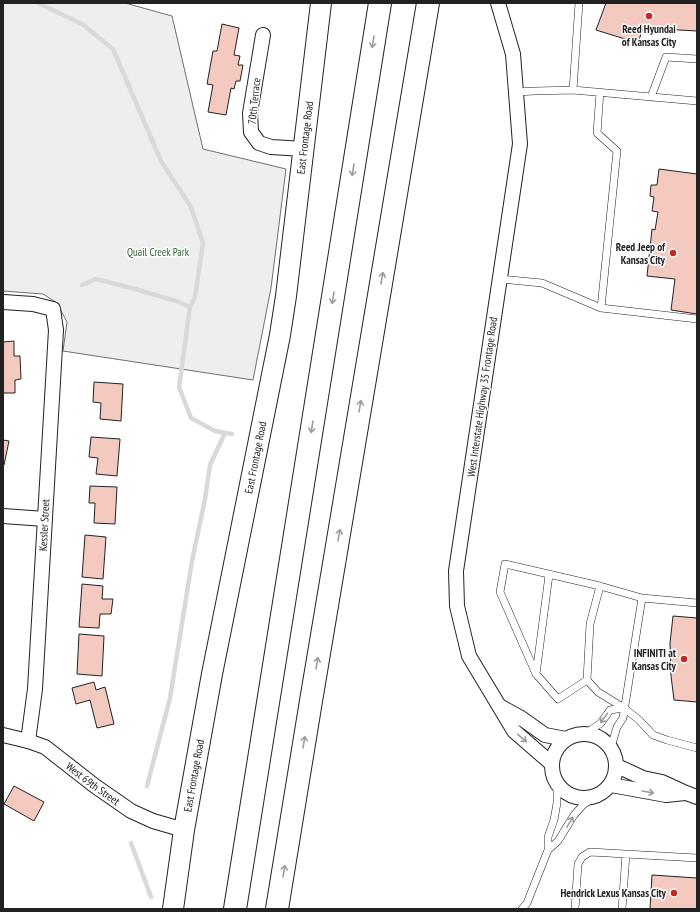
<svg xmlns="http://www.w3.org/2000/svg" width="700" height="912" font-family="'PT Sans Narrow',sans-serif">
	<rect width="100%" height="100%" fill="#fff"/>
	<!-- green -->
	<path fill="#eee" stroke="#6f6f6f" d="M3 3H125L172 16 203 149 286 169 271 288 253 380 63 351 67 322 57 303 43 294 3 291Z"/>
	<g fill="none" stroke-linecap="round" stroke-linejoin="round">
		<!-- stream -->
		<path stroke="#d9d9d9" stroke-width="4.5" d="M38 3 82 24 113 49 161 161 191 207 203 243 195 297 190 307 179 387 191 418 215 431 232 434
			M82 285 96 279 135 289 176 301 190 307
			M147 786 170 698 192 561 205 499 210 465 225 433
			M131 843 151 897"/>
	</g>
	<!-- building -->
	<path fill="#f3c9c0" stroke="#222" d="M606 3H697V38V31L643 28 638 43 596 30Z
		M222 24 239 28 234 55 240 56 238 65H243L240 81H236L234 89 231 88 226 115 208 112 213 85 207 84 213 51H217Z
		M659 169 697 174V314L671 310 675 279 647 276 652 229 655 230 658 212 652 211 654 197 650 196 651 185H657Z
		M14 341V356H20L21 379 15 380V393H3V342Z
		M94 382 123 384 121 421 100 419 101 403 93 402Z
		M91 437 120 439 117 476 96 474 98 458 89 457Z
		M3 440 9 441 4 465H3Z
		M90 486 117 487 115 524 94 523 95 503H89Z
		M85 535 106 537 103 579 82 577Z
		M82 584 103 586 102 599H113L111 614H100L99 628 79 627Z
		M673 616 697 618V702L674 700 671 676 670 643Z
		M79 634 104 636 102 676 77 674Z
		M94 682 96 690 105 687 114 724 97 728 90 700 76 704 72 688Z
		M14 786 44 802 34 821 4 804Z
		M652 875 697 878V909H650Z"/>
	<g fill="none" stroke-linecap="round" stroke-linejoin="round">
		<defs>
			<path id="lane" d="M573 90 579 3
				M516 92 535 91 573 90 697 101
				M600 92 597 133 617 151 601 308
				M651 97 666 57 697 59
				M500 279 542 283 601 308 697 319
				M600 586 590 624 587 680 598 692 624 708 639 720 653 735 667 740 697 748
				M536 674 549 575
				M587 680 558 699 536 674 500 592 505 564 600 586 642 598 697 603
				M585 734 601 723 610 710 624 708
				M611 747 617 727 623 718 642 598
				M548 850 558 841 574 815 583 805 594 797
				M522 909 527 903 548 850V837L554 820 557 803V784
				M575 909 578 864 582 857 590 852 697 858
				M622 909 626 854"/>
			<g id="street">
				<path d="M498 3 513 54 520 144 456 571 457 606 469 656 514 731 552 764"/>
				<path d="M263 35 250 113 251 132 259 143 271 147 304 149"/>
				<path d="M3 302 33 304 53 309 56 330 35 689 28 741"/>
				<path d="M3 516 45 519"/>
				<path d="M501 707 521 718 545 735 566 739"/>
				<circle cx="584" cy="766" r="32"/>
				<path id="s1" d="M3 735 28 741 45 747 95 786 131 811 153 821 184 830"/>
				<path d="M617 766 643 778 662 782 686 793 697 797"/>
				<path d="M611 785 666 795 685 793"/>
			</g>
			<g id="secondary">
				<path id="s2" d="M173 909 184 830 212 674 280 335 286 296 321 3"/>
			</g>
			<path id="highway" d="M235 909 380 3
				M277 909 311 701 428 3"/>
		</defs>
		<!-- lane casing -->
		<use href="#lane" stroke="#222" stroke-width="8"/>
		<!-- street casing -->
		<use href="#street" stroke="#222" stroke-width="16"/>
		<!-- secondary casing -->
		<use href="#secondary" stroke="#222" stroke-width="22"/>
		<!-- highway casing -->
		<use href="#highway" stroke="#222" stroke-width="24"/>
		<!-- lane -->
		<use href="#lane" stroke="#fff" stroke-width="7"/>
		<!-- street -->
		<use href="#street" stroke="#fff" stroke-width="14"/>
		<!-- secondary -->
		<use href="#secondary" stroke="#fff" stroke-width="20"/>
		<!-- highway -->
		<use href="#highway" stroke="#fff" stroke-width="22"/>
	</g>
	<!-- one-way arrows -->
	<defs><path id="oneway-shaft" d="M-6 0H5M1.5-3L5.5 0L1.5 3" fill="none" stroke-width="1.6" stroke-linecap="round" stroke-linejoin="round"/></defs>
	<g stroke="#9c9c9c">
		<use href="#oneway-shaft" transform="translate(373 42) rotate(99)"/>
		<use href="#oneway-shaft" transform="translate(353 170) rotate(99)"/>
		<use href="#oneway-shaft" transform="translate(382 278) rotate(-80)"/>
		<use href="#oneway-shaft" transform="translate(333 298) rotate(99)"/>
		<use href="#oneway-shaft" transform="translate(360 406) rotate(-80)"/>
		<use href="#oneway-shaft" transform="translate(312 427) rotate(99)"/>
		<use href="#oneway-shaft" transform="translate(339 535) rotate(-80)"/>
		<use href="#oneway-shaft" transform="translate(317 663) rotate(-80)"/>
		<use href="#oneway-shaft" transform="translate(604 718) rotate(127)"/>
		<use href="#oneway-shaft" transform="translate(522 738) rotate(41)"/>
		<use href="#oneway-shaft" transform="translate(304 742) rotate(-81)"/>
		<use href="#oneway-shaft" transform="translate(648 792) rotate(10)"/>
		<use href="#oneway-shaft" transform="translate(570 822) rotate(-60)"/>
		<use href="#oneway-shaft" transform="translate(284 871) rotate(-81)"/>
	</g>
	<!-- markers -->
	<g fill="#c62828" stroke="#fff" stroke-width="1.5">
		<circle cx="649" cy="16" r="4"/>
		<circle cx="673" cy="253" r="4"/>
		<circle cx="684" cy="659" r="4"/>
		<circle cx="674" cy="893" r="4"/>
	</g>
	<g text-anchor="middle" stroke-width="3" stroke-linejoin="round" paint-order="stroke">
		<!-- poi labels -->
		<g font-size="11" font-weight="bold" fill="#222" stroke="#fff" text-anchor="end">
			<text x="649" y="33" text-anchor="middle">Reed Hyundai<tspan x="649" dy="13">of Kansas City</tspan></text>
			<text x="665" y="251">Reed Jeep of<tspan x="665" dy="13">Kansas City</tspan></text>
			<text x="676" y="657">INFINITI at<tspan x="676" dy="13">Kansas City</tspan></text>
			<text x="666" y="897">Hendrick Lexus Kansas City</text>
		</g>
		<!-- street labels -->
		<g font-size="11" fill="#222" stroke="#fff">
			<text transform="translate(254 101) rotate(-84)" y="4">70th Terrace</text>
			<text dy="4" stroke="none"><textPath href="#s2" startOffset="783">East Frontage Road</textPath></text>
			<text transform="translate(482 397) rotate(-82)" y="4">West Interstate Highway 35 Frontage Road</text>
			<text dy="4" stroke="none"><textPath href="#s2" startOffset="459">East Frontage Road</textPath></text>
			<text transform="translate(44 525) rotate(-87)" y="4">Kessler Street</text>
			<text dy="4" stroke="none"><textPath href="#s2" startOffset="135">East Frontage Road</textPath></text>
			<text dy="4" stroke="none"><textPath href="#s1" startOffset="104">West 69th Street</textPath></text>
		</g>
		<!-- park labels -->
		<g font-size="11" fill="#2f5e38" stroke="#fff">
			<text x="158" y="256">Quail Creek Park</text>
		</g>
	</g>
	<!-- border -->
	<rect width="700" height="912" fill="none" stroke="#222222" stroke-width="8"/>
</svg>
